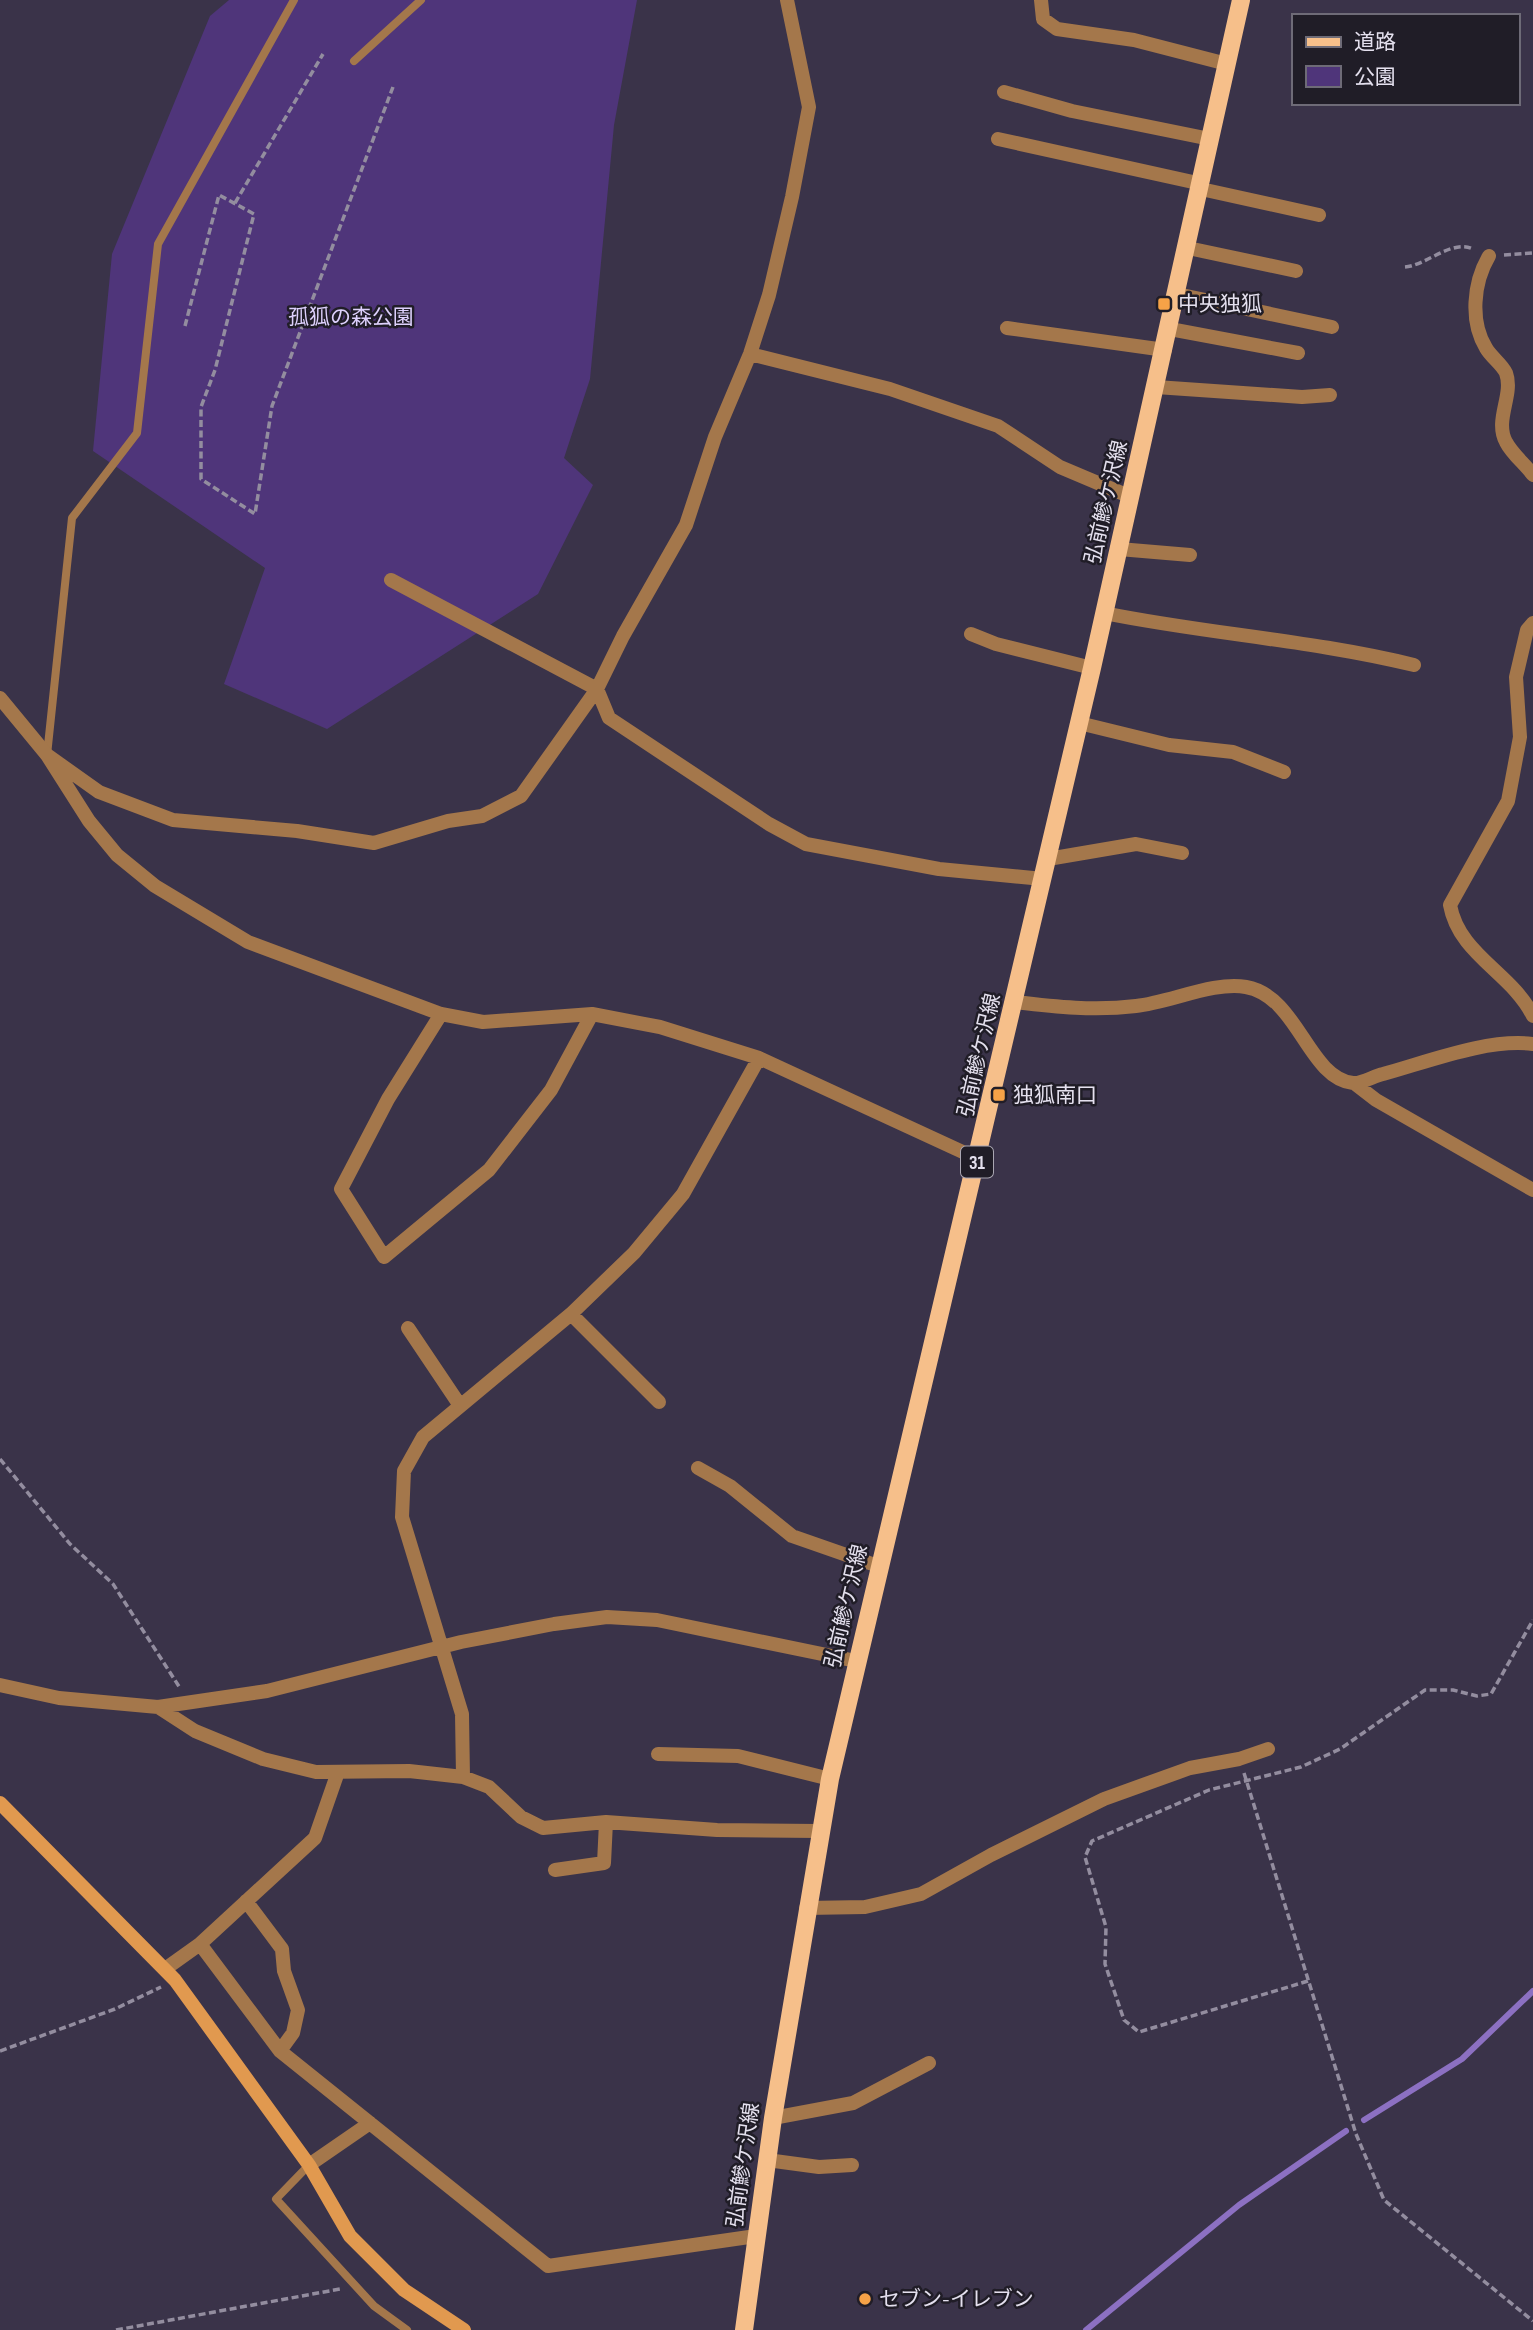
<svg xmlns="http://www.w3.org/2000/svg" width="1533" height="2330" font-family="'Sofia Sans Condensed','Noto Sans JP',sans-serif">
	<rect width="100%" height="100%" fill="#3a3349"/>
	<!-- green -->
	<path fill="#4f357a" d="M229 0H637L614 125 590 379 564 458 593 485 538 594 327 729 224 684 265 568 93 451 112 254 210 16Z"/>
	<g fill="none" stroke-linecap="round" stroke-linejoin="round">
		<!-- stream -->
		<path stroke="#8c70c2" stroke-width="6" d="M1364 2120 1462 2059 1533 1991
			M1086 2330 1239 2205 1346 2131"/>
		<!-- path -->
		<path stroke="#938d9f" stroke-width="3.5" stroke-dasharray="7 3.5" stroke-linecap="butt" d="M235 203 323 54
			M1504 255 1533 253
			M1405 267C1427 265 1452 239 1473 249
			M185 326 219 195 254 214 215 370 201 407V479L255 514 272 406 393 87
			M0 1459 70 1544 113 1584 180 1688
			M1244 1773 1356 2134 1384 2200 1533 2321
			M1308 1981 1139 2032 1124 2020 1105 1964 1106 1927 1085 1857 1092 1841 1209 1790 1301 1767 1340 1749 1425 1690H1453L1477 1696 1491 1694 1533 1620
			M0 2051 115 2009 161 1987
			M116 2330 340 2289"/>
		<!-- lane -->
		<path stroke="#a4774b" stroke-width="8" d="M354 61 421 0
			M47 755 72 518 137 433 158 244 294 0
			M309 2165 276 2199 374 2306 407 2330"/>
		<!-- street -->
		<path stroke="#a4774b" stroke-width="14" d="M1041 0 1043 19 1057 29 1134 40 1227 64
			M1004 92 1072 111 1210 139
			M998 139 1202 184
			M1201 189 1319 215
			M1188 248 1296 271
			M1489 256C1473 283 1470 322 1486 348 1491 357 1502 364 1506 373 1514 395 1494 420 1506 442 1512 454 1525 464 1533 475
			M1177 294 1332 327
			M1007 328 1165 350
			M1170 329 1298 353
			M750 354 890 389 998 426 1060 467 1131 497
			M1156 387 1302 397 1330 395
			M1119 549 1190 555
			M391 580 597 689 609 718 769 824 806 844 939 869 1043 879
			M1104 613C1207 634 1312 640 1414 665
			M1533 623 1527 630 1516 677 1520 737 1508 801 1450 905C1459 955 1512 973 1533 1016
			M971 634 996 644 1092 668
			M0 698 47 755 89 821 117 855 155 886 248 942 441 1014 483 1022 592 1014 660 1027 759 1058 978 1159
			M1079 723 1169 745 1233 752 1284 772
			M47 755 99 792 173 820 297 831 374 843 448 821 482 816 521 796 597 689 623 636 686 525 715 437 750 354 769 295 792 197 809 107 787 0
			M1048 859 1136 844 1182 853
			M1015 1002C1056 1007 1095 1011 1136 1006 1169 1003 1214 981 1246 987 1298 996 1308 1078 1353 1083 1361 1084 1374 1076 1383 1074 1427 1062 1488 1038 1533 1044
			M441 1014 388 1099 341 1189 384 1257 489 1170 551 1090 592 1014
			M1354 1083 1376 1100 1533 1190
			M571 1314 659 1402
			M408 1328 459 1404
			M698 1468 730 1486 792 1536 878 1566
			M0 1685 59 1698 158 1707 267 1691 461 1642 554 1624 607 1617 657 1620 856 1661
			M158 1707 195 1731 263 1759 316 1772 409 1771 463 1777 489 1787 521 1817 543 1828 606 1822 717 1830 819 1831
			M658 1754 738 1756 830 1779
			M463 1777 462 1714 402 1517 404 1471 423 1437 571 1314 634 1253 683 1194 759 1058
			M555 1870 604 1863 606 1822
			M246 1901 282 1949 284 1971 298 2010 293 2033 280 2051
			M806 1908 865 1907 921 1894 991 1855 1104 1799 1190 1768 1239 1759 1268 1749
			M200 1944 280 2051 548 2266 756 2236
			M165 1969 200 1944 315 1838 338 1772
			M773 2118 853 2103 929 2063
			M767 2160 819 2167 852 2165
			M309 2165 370 2123"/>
		<!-- secondary -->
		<path stroke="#e1994f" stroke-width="14" d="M0 1803 175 1980 309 2165 350 2236 404 2290 464 2330"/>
		<!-- primary -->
		<path stroke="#f6bf8a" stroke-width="18" d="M744 2330 773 2118 830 1779 1092 668 1241 0"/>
	</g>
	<!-- markers -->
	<g fill="#f6a247" stroke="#201d27" stroke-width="2.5">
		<rect x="1157" y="297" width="14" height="14" rx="3.5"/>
		<rect x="992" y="1088" width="14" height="14" rx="3.5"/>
		<circle cx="865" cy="2299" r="7"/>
	</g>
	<g text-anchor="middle" stroke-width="5" stroke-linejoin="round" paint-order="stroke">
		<!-- shield labels -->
		<rect fill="#201d27" stroke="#a9a6b2" stroke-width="2" x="961" y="1146.5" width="32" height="31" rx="5"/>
		<g font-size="19" font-weight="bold" fill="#e4e0ee">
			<text x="977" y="1169">31</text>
		</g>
		<!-- poi labels -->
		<g font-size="21" fill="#e4e0ee" stroke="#201d27" text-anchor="start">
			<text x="1178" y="311">中央独狐</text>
			<text x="1013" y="1102">独狐南口</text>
			<text x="879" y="2306">セブン-イレブン</text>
		</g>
		<!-- park labels -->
		<g font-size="21" fill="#ddd0fc" stroke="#201d27">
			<text x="351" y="324">孤狐の森公園</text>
		</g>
		<!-- street labels -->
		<g font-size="21" fill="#e4e0ee" stroke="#201d27">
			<text transform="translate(1106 502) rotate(-77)" y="7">弘前鰺ケ沢線</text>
			<text transform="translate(979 1055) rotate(-77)" y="7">弘前鰺ケ沢線</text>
			<text transform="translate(846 1606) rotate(-77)" y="7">弘前鰺ケ沢線</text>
			<text transform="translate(743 2165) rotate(-82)" y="7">弘前鰺ケ沢線</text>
		</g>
	</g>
	<!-- legend -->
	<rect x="1292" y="14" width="228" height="91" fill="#201d27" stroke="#6e6b77" stroke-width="2"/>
	<rect x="1306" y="37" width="35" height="10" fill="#f6bf8a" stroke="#6e6b77" stroke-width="2"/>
	<text x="1354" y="49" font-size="21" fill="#e4e0ee">道路</text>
	<rect x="1306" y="66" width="35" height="21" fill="#4f357a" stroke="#6e6b77" stroke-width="2"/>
	<text x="1354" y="84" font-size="21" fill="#e4e0ee">公園</text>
</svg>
